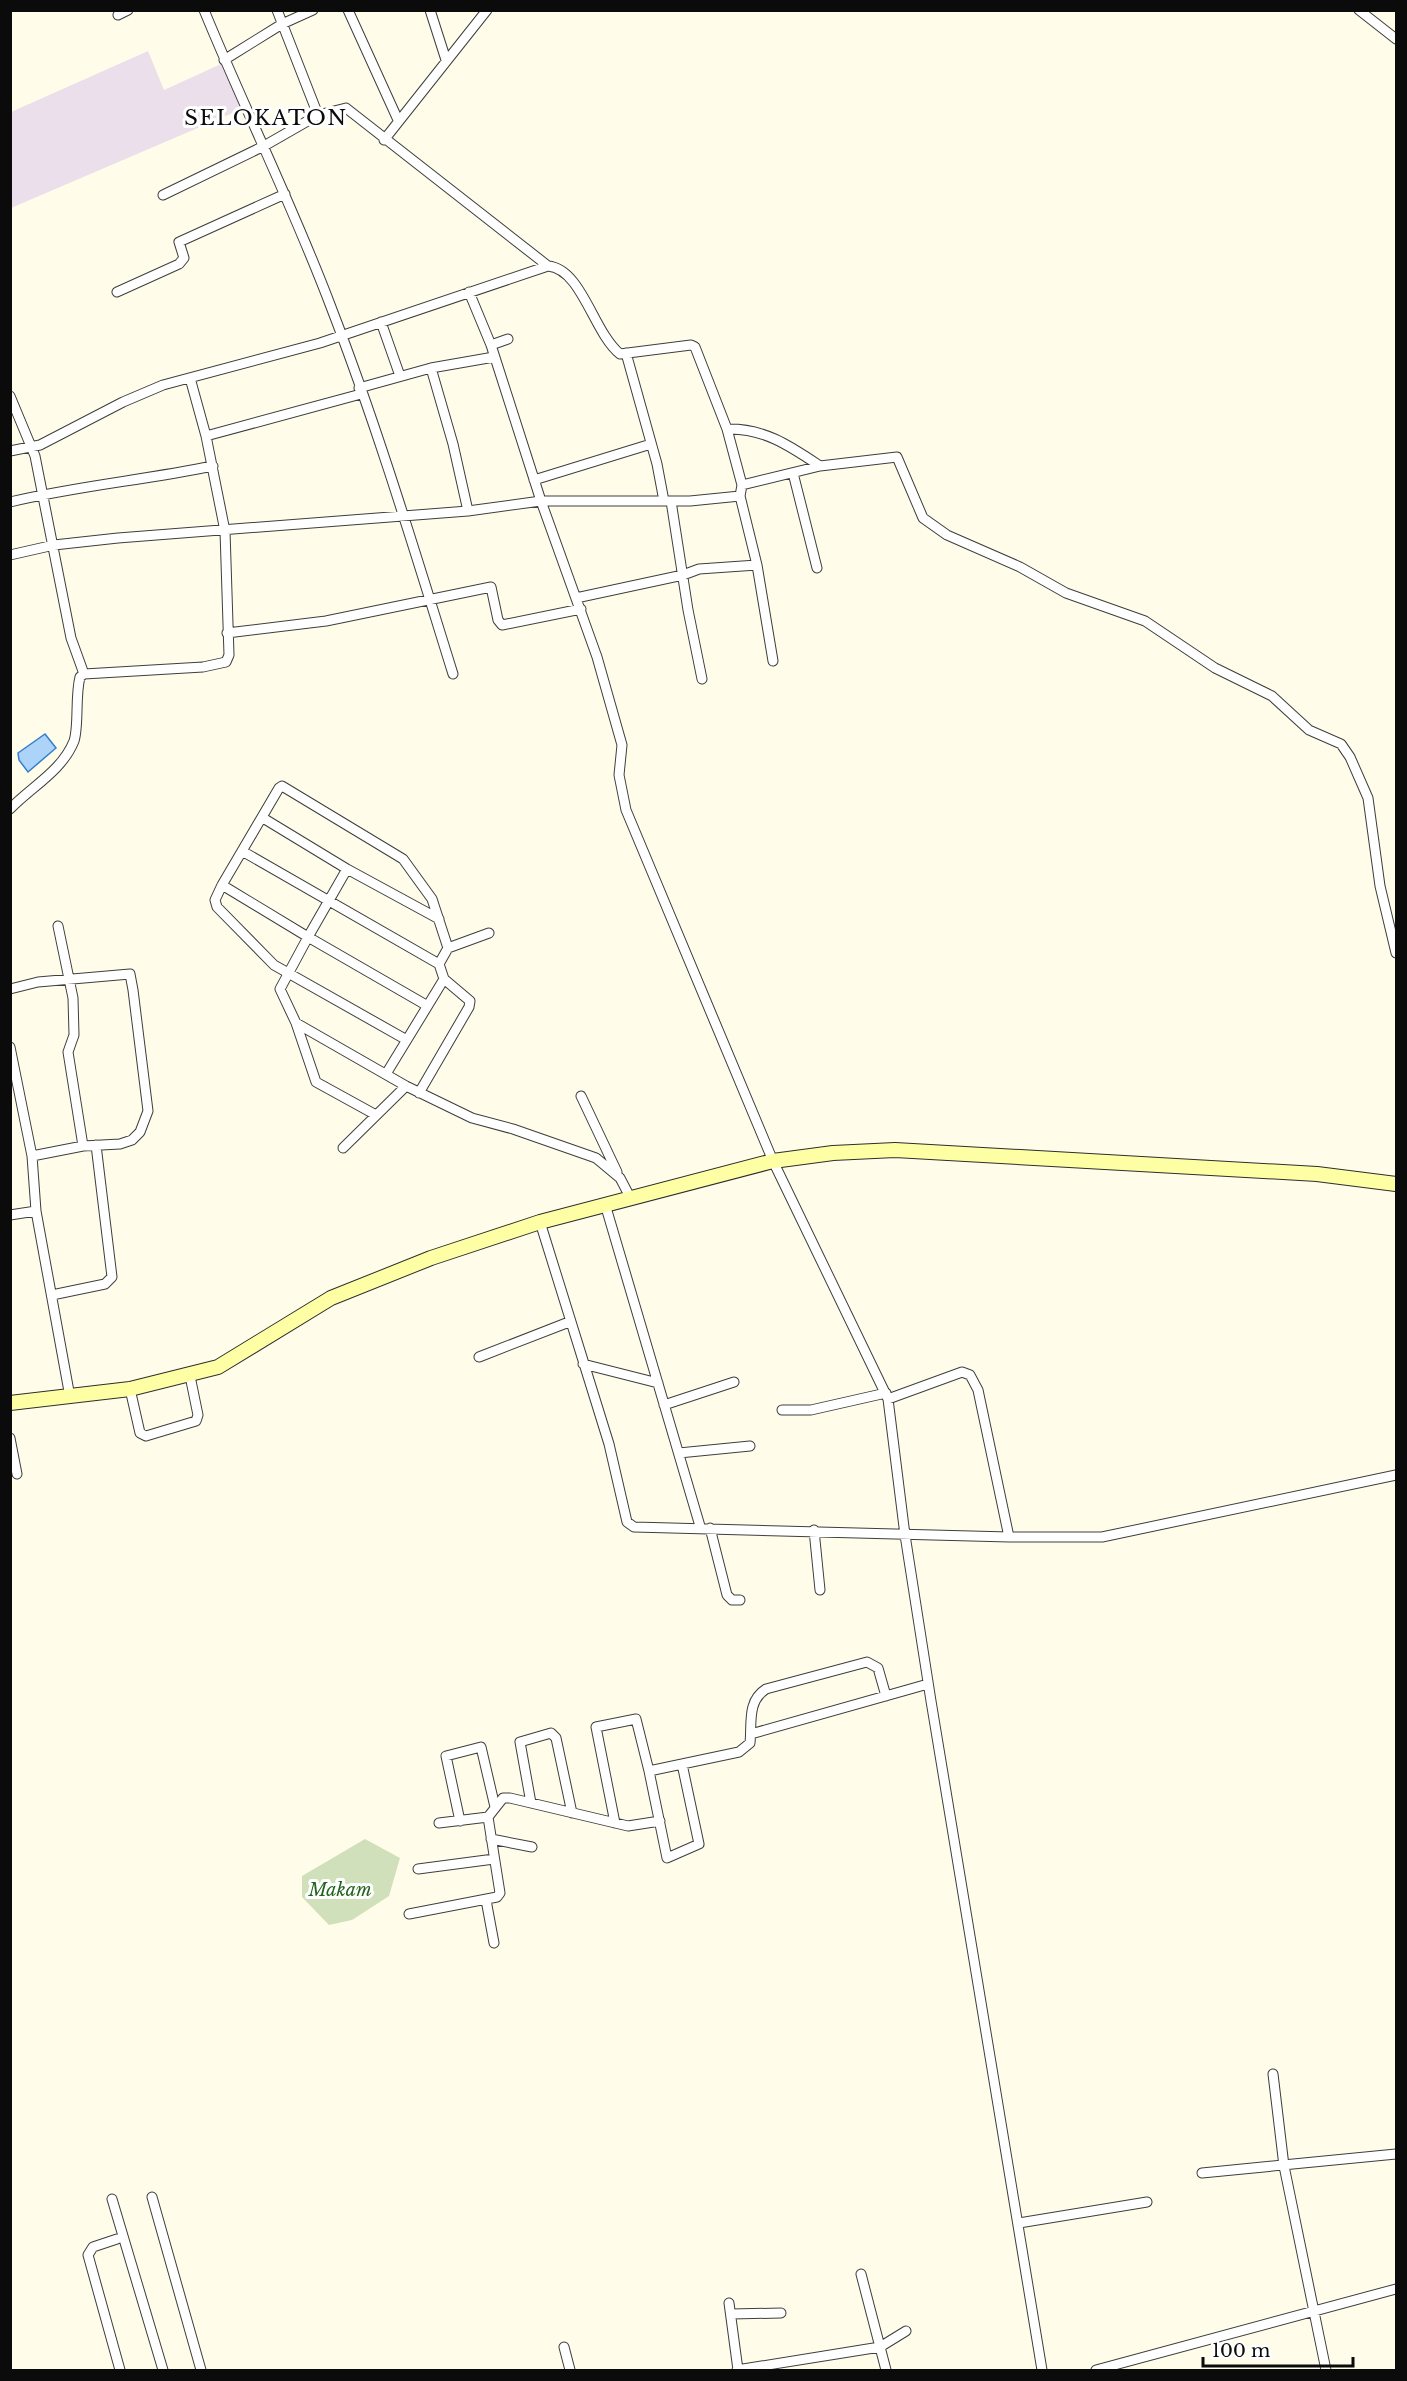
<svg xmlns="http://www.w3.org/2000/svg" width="1407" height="2381" font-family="'Libre Baskerville',serif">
	<rect width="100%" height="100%" fill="#fffdea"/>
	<!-- industrial -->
	<path fill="#ebdfeb" d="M148 51 164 90 221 64 242 109 11 208V112Z"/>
	<!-- cemetery -->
	<path fill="#d0e0bb" d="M365 1839 400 1858 389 1896 352 1920 329 1925 302 1897V1876Z"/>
	<!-- water -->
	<path fill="#add3f8" stroke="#327fd1" stroke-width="1.5" d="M45 734 56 748 28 772 19 760 18 753Z"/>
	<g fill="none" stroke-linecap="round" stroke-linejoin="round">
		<defs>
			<path id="street" d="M204 10C245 110 293 206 331 307 377 426 415 552 453 674
				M277 10 318 115
				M348 10 398 120
				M430 10 446 60
				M1359 10 1396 39
				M118 15 128 10
				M224 60 282 24 313 10
				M384 140 487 10
				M163 195 264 146 318 115 346 108 548 266
				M117 292 179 264 184 258 179 242 285 194
				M469 292 491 345 541 501 597 657 622 745 619 775 626 810 773 1161 888 1399 905 1535 931 1701 1042 2370
				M381 322 400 376
				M491 345 508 339
				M626 353 657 464 664 501
				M190 378 206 436
				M359 388 431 368
				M10 396 35 456 71 638 84 674 80 677C75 696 79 726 74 741 62 771 31 787 10 809
				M727 429C764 428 790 446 820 466
				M10 451 40 445 123 402 163 385 320 343 548 266C582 269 593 332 620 354L691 345 695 347 727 429 742 485
				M793 473 817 568
				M534 480 651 444
				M671 501 688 610 702 679
				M10 502C77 486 145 480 213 466
				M468 511 453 444 431 368 494 357
				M10 555 54 545 118 538 468 511 541 501H690L740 496
				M576 598 683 575 699 569 757 565
				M227 633 326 621 491 587 498 620 502 625 581 609
				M773 661 757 565 740 496 742 485 820 466 897 457 923 518 947 535 1020 567 1066 593 1145 621 1215 668 1272 696 1309 730 1341 744 1350 757 1368 798 1380 886 1396 953
				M84 674 203 667 226 662 229 655 225 531 206 436 361 394
				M263 818 347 869 439 919
				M242 851 439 964
				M347 869 308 937 426 1005
				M222 885 215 900 217 907 274 965 405 1039
				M58 926 73 998 74 1035 68 1052 83 1146
				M448 948 489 933
				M10 989 38 982 130 974 133 990 148 1111 140 1132 132 1140 120 1144 83 1146 32 1156
				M296 1023 406 1086 472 1118 513 1129 596 1158 620 1178 630 1197
				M10 1047 32 1156 36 1211 70 1397
				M419 1093 469 1007 470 1001 444 979
				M581 1096 617 1172
				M376 1115 316 1082 296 1023 280 989 308 937 222 885 279 788 282 786 403 859 432 899 448 948 439 964 444 979 386 1074
				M343 1148 406 1086
				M605 1204 700 1526
				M10 1215 36 1211
				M540 1222 609 1444 627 1522 634 1527 1009 1537H1102L1396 1475
				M52 1295 105 1284 112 1277 96 1145
				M479 1357 569 1322
				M583 1364 658 1383
				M130 1389 140 1433 146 1436 196 1421 198 1415 190 1376
				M888 1399 962 1372 970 1375 978 1390 1009 1537
				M664 1405 734 1382
				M782 1410H811L886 1393
				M10 1438 17 1474
				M679 1453 750 1446
				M710 1528 727 1595 732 1600H740
				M814 1530 820 1590
				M751 1734 928 1684
				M682 1764 699 1844 667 1858 649 1771 739 1752 750 1743C752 1723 747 1701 766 1689L867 1662 878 1668 886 1696
				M531 1803 520 1742 551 1733 556 1738 572 1813
				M460 1821 446 1756 481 1747 495 1807
				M439 1823 488 1817
				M615 1823 596 1727 636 1719 649 1771
				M491 1839 532 1847
				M418 1869 494 1859
				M486 1900 494 1943
				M409 1914 497 1897 500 1893 488 1817 503 1798H510L628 1826 660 1821
				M1273 2074 1284 2166 1326 2370
				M1202 2173 1396 2154
				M152 2197 201 2370
				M112 2199 163 2370
				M1019 2223 1147 2202
				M117 2239 93 2247 88 2255 120 2370
				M861 2274 880 2347 906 2331
				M729 2303 738 2370
				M731 2314 781 2313
				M564 2347 570 2370
				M737 2370 880 2347 886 2370
				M1096 2370 1396 2289"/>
			<path id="secondary" d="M10 1403 130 1389 218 1367 331 1298 431 1258 540 1222 773 1161 833 1153 895 1150 1317 1174 1396 1184"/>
		</defs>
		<!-- street casing -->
		<use href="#street" stroke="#3e3e3e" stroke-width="11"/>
		<!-- secondary casing -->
		<use href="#secondary" stroke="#2d2d2d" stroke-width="16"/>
		<!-- street -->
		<use href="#street" stroke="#fff" stroke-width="9"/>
		<!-- secondary -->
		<use href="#secondary" stroke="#feffa5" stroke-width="14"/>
	</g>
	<g text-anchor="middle" stroke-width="6" stroke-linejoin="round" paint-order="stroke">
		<!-- park labels -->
		<g font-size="18" font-style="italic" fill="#21641b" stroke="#fff">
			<text x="340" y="1896">Makam</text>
		</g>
		<!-- quarter labels -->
		<g font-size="21" letter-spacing="1.5" fill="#0b0b0b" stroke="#fff">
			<text x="266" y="125">SELOKATON</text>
		</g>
	</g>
	<!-- border -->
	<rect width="1407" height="2381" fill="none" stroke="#0b0b0b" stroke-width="24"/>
	<!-- scale -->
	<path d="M1203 2357v9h150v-9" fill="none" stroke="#0b0b0b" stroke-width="3"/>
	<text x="1212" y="2357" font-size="18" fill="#0b0b0b" stroke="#ffffff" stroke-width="4.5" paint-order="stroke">100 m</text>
</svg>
